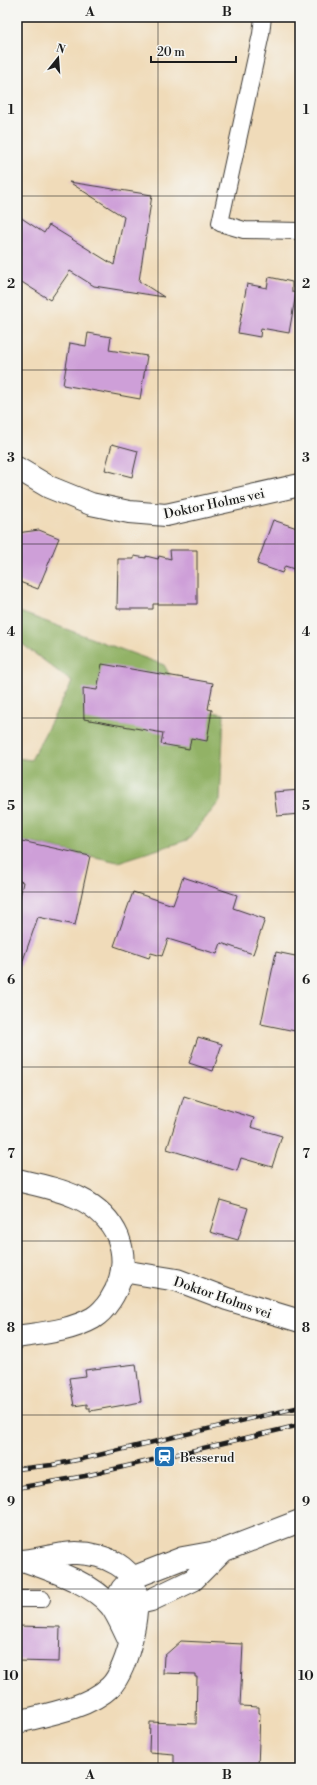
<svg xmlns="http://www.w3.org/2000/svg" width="317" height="1785" font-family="'Libre Bodoni',serif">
	<rect width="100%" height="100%" fill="#f6f6f2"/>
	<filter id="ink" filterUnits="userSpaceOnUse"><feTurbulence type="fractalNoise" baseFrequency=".025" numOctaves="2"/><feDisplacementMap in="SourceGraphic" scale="8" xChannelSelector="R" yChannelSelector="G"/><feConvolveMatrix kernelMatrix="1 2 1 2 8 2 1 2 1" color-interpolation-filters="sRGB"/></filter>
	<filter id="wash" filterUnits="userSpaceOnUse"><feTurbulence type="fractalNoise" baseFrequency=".012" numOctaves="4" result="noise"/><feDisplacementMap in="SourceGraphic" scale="16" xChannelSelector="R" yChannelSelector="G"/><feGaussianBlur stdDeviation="0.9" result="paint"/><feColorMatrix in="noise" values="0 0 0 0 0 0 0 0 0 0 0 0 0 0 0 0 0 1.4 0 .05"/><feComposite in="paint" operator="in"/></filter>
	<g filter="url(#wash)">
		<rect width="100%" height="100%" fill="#f0dbb9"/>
		<!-- forest -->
		<path fill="#92b266" stroke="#576741" d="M17 611 164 665 188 708 224 714 220 801 187 840 118 862 17 840V758L31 760 72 682 17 640Z"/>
		<g id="blocks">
			<!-- building -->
			<path fill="#ce9fd8" d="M69 182 152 195 139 281 164 297 94 286 70 271 50 300 17 279V215L44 233 49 225 114 265 124 217Z
				M269 277 292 282V292L296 293 289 333 261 328 260 337 238 333 247 284 267 288Z
				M88 333 111 337 109 350 147 356 140 399 63 385 70 343 86 346Z
				M112 444 138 451 132 477 105 470Z
				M273 520 300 529V571L285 566 282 573 257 564Z
				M39 530 59 538 38 589 17 581V533Z
				M170 550H197V604H153V609H117L118 559H134V556L146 558V556L158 559 159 556 171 559Z
				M102 664 213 683 208 709 212 710 207 741 191 738 189 749 161 744 163 733 84 719 83 688 97 690Z
				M300 790V814L277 816 274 792Z
				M17 840 90 856 75 925 38 917 21 966 17 965V911L23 882 17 880Z
				M183 877 237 895 233 908 265 919 253 954 221 943 217 954 168 939 162 956 151 953 149 958 114 946 133 892 173 905Z
				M276 952 300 957V1032L261 1024Z
				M198 1037 222 1044 213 1071 189 1063Z
				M184 1096 254 1118 251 1127 282 1136 272 1167 241 1158 237 1171 167 1149Z
				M220 1200 248 1208 238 1240 210 1232Z
				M136 1364 141 1402 90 1411V1408H87V1404L74 1406 69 1378 86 1376 85 1370Z
				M17 1626 60 1627 59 1662 17 1661Z
				M181 1641 243 1644 240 1706 259 1707V1713H260L258 1768 210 1766V1768L174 1767V1754L149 1752 150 1722 196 1724 197 1677H195V1674L163 1673 164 1656Z"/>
		</g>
	</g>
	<g filter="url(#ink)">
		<use href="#blocks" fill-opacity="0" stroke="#3c3934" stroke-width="1"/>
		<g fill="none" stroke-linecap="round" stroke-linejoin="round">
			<defs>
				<path id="lane" d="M263 17 261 34 220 223 244 230 300 231
					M17 1599H42"/>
				<path id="street" d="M17 468 49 487 91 504 129 512 166 515 300 485
					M122 1271 177 1280 227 1299 300 1321"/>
				<path id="secondary" d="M17 1180C56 1189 100 1196 118 1237 123 1250 124 1265 120 1279 116 1293 106 1310 93 1318 70 1331 43 1333 17 1337
					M17 1561C47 1561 65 1547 98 1556 110 1559 126 1567 132 1579 144 1602 128 1670 110 1687 88 1708 45 1715 17 1722
					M26 1561C53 1571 92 1583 111 1606 119 1617 124 1631 130 1642
					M112 1607 122 1589 132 1578 183 1558 222 1551 300 1521
					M122 1607 151 1600 193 1580 222 1551"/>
			</defs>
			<!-- lane casing -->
			<use href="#lane" stroke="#3c3934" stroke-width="18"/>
			<!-- street casing -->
			<use href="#street" stroke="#3c3934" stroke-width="24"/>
			<!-- secondary casing -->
			<use href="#secondary" stroke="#3c3934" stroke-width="24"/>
			<!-- lane -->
			<use href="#lane" stroke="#fff" stroke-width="16"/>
			<!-- street -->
			<use href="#street" stroke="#fff" stroke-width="22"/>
			<!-- secondary -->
			<use href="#secondary" stroke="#fff" stroke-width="22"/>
			<defs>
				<path id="rail" d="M17 1469 52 1465 82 1459 300 1407
					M17 1488 85 1476 300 1425"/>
			</defs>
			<!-- rail casing -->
			<use href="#rail" stroke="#1c1c1c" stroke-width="4.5"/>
			<!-- rail -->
			<use href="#rail" stroke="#f6f6f2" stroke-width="3" stroke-dasharray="9" stroke-linecap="butt"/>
		</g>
	</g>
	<!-- grid -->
	<path fill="none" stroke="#1c1c1c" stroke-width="1" stroke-opacity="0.55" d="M158 17V1768M17 196H300M17 370H300M17 544H300M17 718H300M17 892H300M17 1067H300M17 1241H300M17 1415H300M17 1589H300"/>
	<!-- icons -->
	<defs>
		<symbol id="station-square" viewBox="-11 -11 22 22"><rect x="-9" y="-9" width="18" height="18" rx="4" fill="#1f6fb2" stroke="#f6f6f2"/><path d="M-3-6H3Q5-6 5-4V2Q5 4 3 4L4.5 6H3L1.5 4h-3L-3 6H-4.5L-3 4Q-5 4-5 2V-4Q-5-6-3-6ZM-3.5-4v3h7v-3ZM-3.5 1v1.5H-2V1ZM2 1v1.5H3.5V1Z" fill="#fff"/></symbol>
	</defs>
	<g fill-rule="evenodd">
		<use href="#station-square" x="152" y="1444" width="25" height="25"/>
	</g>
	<g text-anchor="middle" stroke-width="3" stroke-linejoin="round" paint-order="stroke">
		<!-- street labels -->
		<g font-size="13" fill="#1c1c1c" stroke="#f6f6f2">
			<text transform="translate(214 503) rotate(-12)" y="5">Doktor Holms vei</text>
			<text transform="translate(223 1297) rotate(19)" y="5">Doktor Holms vei</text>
		</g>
		<!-- poi labels -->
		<g font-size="13" fill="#1c1c1c" stroke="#f6f6f2" text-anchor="start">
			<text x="180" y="1462">Besserud</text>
		</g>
	</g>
	<!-- margin -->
	<rect width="317" height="1785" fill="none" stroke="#f6f6f2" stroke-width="44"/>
	<!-- north arrow -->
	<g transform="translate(58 58) rotate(17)" stroke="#f6f6f2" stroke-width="3" paint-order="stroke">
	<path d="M0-3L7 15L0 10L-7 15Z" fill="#1c1c1c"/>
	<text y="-6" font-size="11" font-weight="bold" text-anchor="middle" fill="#1c1c1c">N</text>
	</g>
	<!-- scale -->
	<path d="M151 56v6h85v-6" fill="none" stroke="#1c1c1c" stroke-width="2"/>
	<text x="157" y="56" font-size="12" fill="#1c1c1c" stroke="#f6f6f2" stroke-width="3" paint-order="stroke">20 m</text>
	<rect x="22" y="22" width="273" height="1741" fill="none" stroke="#1c1c1c" stroke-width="1.5"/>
	<g font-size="13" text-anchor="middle" font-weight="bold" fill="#1c1c1c">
		<text x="90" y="16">A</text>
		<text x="227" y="16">B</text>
		<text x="11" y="114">1</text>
		<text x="306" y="114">1</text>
		<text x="11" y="288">2</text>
		<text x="306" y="288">2</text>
		<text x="11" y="462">3</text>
		<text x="306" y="462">3</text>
		<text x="11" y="636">4</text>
		<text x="306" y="636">4</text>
		<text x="11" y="810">5</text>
		<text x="306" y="810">5</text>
		<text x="11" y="984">6</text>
		<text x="306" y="984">6</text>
		<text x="11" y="1158">7</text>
		<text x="306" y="1158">7</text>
		<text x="11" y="1332">8</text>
		<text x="306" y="1332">8</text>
		<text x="11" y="1506">9</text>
		<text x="306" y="1506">9</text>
		<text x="11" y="1680">10</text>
		<text x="306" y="1680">10</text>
		<text x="90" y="1779">A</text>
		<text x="227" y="1779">B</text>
	</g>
</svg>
